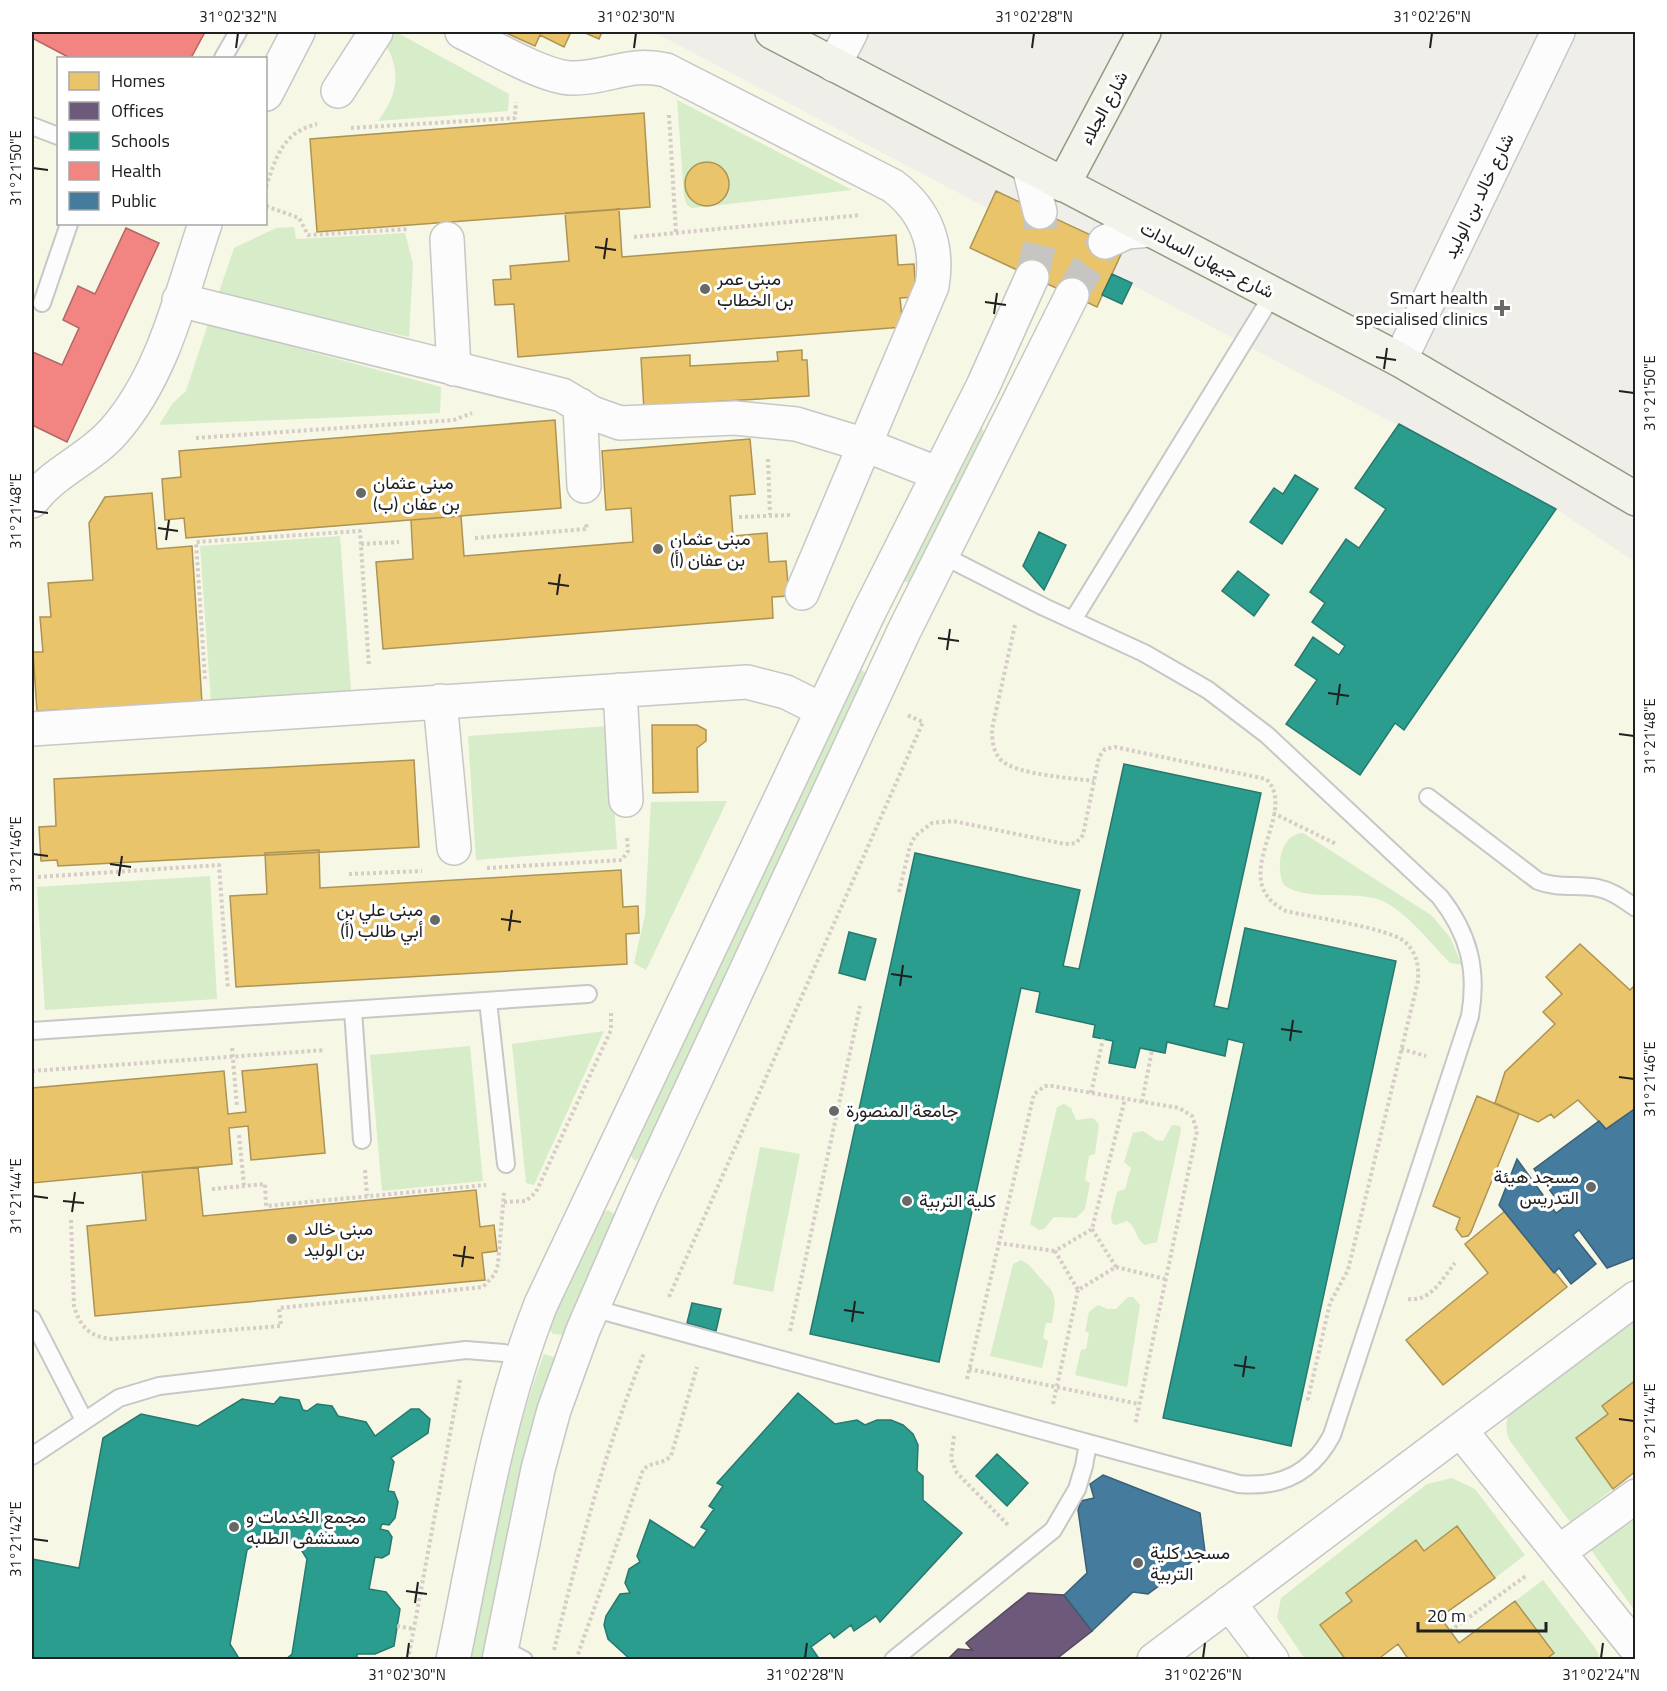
<svg xmlns="http://www.w3.org/2000/svg" width="1667" height="1691" font-family="'Titillium Web',Vazirmatn,sans-serif">
	<rect width="100%" height="100%" fill="#efeee9"/>
	<!-- education -->
	<path fill="#f6f7e5" fill-rule="evenodd" d="M32 32H654L987 208 996 191 1123 250 1112 274 1556 509 1635 562V1659L32 1660ZM58 58H266V224H58Z"/>
	<!-- grass -->
	<path fill="#d7ecc9" fill-rule="evenodd" d="M391 32H396L509 94 508 111 378 121C398 95 402 70 384 42Z
		M677 100 852 190 692 208 687 205 684 196ZM708 161C756 178 709 228 688 195 678 178 693 165 708 161Z
		M294 227 296 239 405 233 413 264 409 337 218 295 234 248 276 228Z
		M208 324 441 387 440 413 159 425 173 403 186 391Z
		M978 428H982L985 435 911 582H905L901 578Z
		M340 536 351 692 211 702 200 546Z
		M861 670 867 674 642 1156 635 1161 630 1155 858 671Z
		M609 726 617 849 476 860 468 736Z
		M727 801 646 970 634 963 645 915 651 802Z
		M1303 833 1431 915 1450 937 1462 965 1450 963C1430 943 1407 911 1380 900 1353 890 1305 902 1284 885 1275 868 1280 834 1303 833Z
		M210 876 217 999 45 1010 37 887Z
		M604 1031 534 1185 526 1183 512 1044Z
		M470 1046 483 1181 382 1191 370 1055Z
		M1064 1104 1071 1108 1076 1120 1093 1118 1099 1124 1095 1154 1089 1156 1085 1180 1090 1183 1085 1209 1076 1218 1054 1217 1044 1229 1039 1230 1030 1224 1057 1107Z
		M1172 1125 1180 1126 1181 1130 1157 1242 1145 1245C1135 1239 1137 1227 1127 1221L1116 1225 1112 1223 1111 1216 1117 1192 1125 1189 1131 1168 1124 1162 1133 1133 1143 1131 1156 1140 1163 1141Z
		M760 1147 800 1154 773 1292 733 1284Z
		M608 1210 614 1214V1218L566 1330 563 1335 553 1334 550 1330 551 1324 601 1214Z
		M1021 1260 1029 1265 1052 1291 1055 1302 1052 1323H1046L1043 1338 1048 1341 1042 1368 990 1356 1013 1264Z
		M1128 1297H1133L1140 1305 1127 1387 1075 1375 1081 1350 1086 1349 1089 1333 1085 1331 1089 1312 1098 1305 1107 1309H1116Z
		M1635 1316V1380L1602 1406 1608 1414 1576 1438 1613 1489 1570 1522 1510 1441C1505 1429 1505 1422 1510 1411Z
		M544 1354 557 1358 529 1435 483 1659 469 1660C490 1556 507 1453 544 1354Z
		M1452 1478 1475 1489 1525 1555 1495 1578 1457 1526 1424 1551 1416 1540 1346 1592 1352 1601 1320 1625 1346 1659H1305L1277 1618 1281 1598 1427 1484Z
		M1634 1520 1636 1521 1635 1611 1591 1550Z
		M1543 1580 1596 1649 1600 1659H1545L1554 1652 1515 1601Z"/>
	<!-- homes -->
	<path fill="#e9c46a" stroke="#ad9354" stroke-width="1.5" d="M504 32H571L564 47 540 35 535 46Z
		M583 32H602L599 39Z
		M644 113 650 207 317 232 310 139Z
		M685 184a22 22 0 1 1 44 0a22 22 0 1 1-44 0Z
		M996 191 1123 250 1097 307 970 248Z
		M619 209 622 257 896 235 898 265 914 264 916 297 900 298 903 327 518 357 514 304 495 305 493 280 511 279 510 266 569 261 565 213Z
		M802 350V360H807L809 396 692 403V407L644 410 641 358 690 355V366L778 361 777 352Z
		M555 420 561 508 186 538 184 518 165 520 162 479 181 477 179 451Z
		M750 439 755 494 730 496 733 536 767 533 769 562 786 561 789 596 772 597 773 618 383 649 376 562 413 559 411 520 461 516 464 556 633 542 631 508 606 510 602 451Z
		M152 493 157 549 192 546 202 703 37 711 33 652H43L40 617H51L48 583 93 580 89 523 105 497Z
		M652 725H697L706 730V741L697 748 698 792 653 793Z
		M414 760 419 847 58 866 57 860 41 861 39 827 56 826 54 779Z
		M319 850 320 888 621 870 623 907 638 906 639 933 626 934 627 964 236 987 230 896 267 894 265 853Z
		M1580 944 1630 990 1636 984V1108L1606 1129 1578 1100 1554 1118 1551 1114 1538 1122 1495 1103 1505 1072 1555 1024 1543 1012 1562 994 1546 977Z
		M317 1064 325 1153 251 1160 248 1126 229 1128 232 1164 32 1183V1088L224 1071 228 1114 246 1112 242 1071Z
		M1477 1096 1519 1114 1471 1232 1468 1236 1462 1237 1456 1229 1460 1218 1433 1206Z
		M198 1167 203 1216 476 1190 480 1227 494 1225 497 1251 482 1253 485 1280 95 1316 87 1226 146 1220 142 1172Z
		M1505 1211 1567 1287 1443 1385 1406 1340 1488 1273 1465 1244Z
		M1636 1380V1471L1613 1489 1576 1438 1608 1414 1602 1406Z
		M1457 1526 1495 1578 1440 1617 1459 1643 1515 1601 1554 1653 1545 1660H1409L1398 1644 1377 1660H1346L1320 1625 1352 1601 1346 1593 1416 1540 1424 1551Z"/>
	<!-- offices -->
	<path fill="#6d597a" stroke="#56485f" stroke-width="1.5" d="M1028 1593 1064 1595 1092 1631 1055 1660H947L958 1649 972 1650 966 1643Z"/>
	<!-- schools -->
	<path fill="#2a9d8f" stroke="#27786e" stroke-width="1.5" d="M1112 274 1132 283 1122 304 1102 295Z
		M1399 424 1556 509 1404 730 1395 723 1360 775 1286 724 1317 680 1295 665 1313 637 1339 655 1345 646 1312 622 1325 603 1310 592 1346 539 1359 548 1386 509 1355 488Z
		M1295 475 1318 489 1282 544 1250 522 1274 488 1283 494Z
		M1039 532 1066 545 1044 590 1023 566Z
		M1238 571 1269 595 1254 616 1222 591Z
		M1124 764 1261 793 1214 1006 1228 1009 1245 928 1396 961 1291 1446 1163 1418 1244 1043 1228 1039 1225 1056 1167 1042 1165 1053 1140 1048 1135 1068 1109 1063 1113 1041 1093 1037 1095 1025 1036 1012 1040 992 1021 988 939 1362 810 1334 915 853 1080 890 1063 966 1079 969Z
		M849 932 876 939 865 980 839 973Z
		M692 1303 721 1309 716 1331 687 1323Z
		M798 1393 835 1424 857 1420 865 1425 877 1420H891L903 1425 913 1434 918 1445 917 1471 923 1476V1500L962 1533 880 1622 876 1616 854 1631 851 1625 834 1638 830 1633 811 1647 820 1660H631L608 1639 604 1625 606 1616 620 1594 630 1593 625 1583 629 1569 640 1562 637 1556 650 1520 694 1548 707 1530 701 1527 714 1509 709 1506 723 1486 717 1483Z
		M280 1397 299 1400 303 1410 307 1411 317 1404 332 1406 338 1416 366 1422 375 1436 411 1409H419L430 1419 428 1433 391 1458 394 1462 388 1491 394 1492 398 1502 395 1518 389 1525 382 1524 380 1529 388 1531 392 1537 389 1554 382 1558 375 1557 369 1589 386 1592 400 1609 394 1646 375 1654H357V1660H285L292 1654 307 1559 297 1543 265 1538 247 1550 230 1644 240 1660H32V1559L79 1568 103 1438 141 1414 198 1426 242 1399 274 1404Z
		M997 1454 1028 1483 1007 1506 976 1476Z"/>
	<!-- health -->
	<path fill="#f28482" stroke="#b36665" stroke-width="1.5" d="M32 32H205L191 58H70L32 38Z
		M126 228 159 243 67 442 32 425V356L33 352 62 365 79 328 63 320 78 286 95 294Z"/>
	<!-- public -->
	<path fill="#457b9d" stroke="#3a6078" stroke-width="1.5" d="M1636 1108V1257L1607 1268 1579 1230 1573 1235 1596 1264 1571 1284 1559 1268 1554 1273 1499 1205 1517 1159 1556 1213 1563 1208 1534 1169 1599 1121 1606 1129Z
		M1103 1475 1200 1513 1205 1552 1148 1594 1133 1592 1092 1631 1064 1595 1087 1573 1078 1510 1081 1501 1094 1498 1090 1484Z"/>
	<g fill="none" stroke-linecap="round" stroke-linejoin="round">
		<!-- minor-tunnel -->
		<path stroke="#c6c5c1" stroke-width="33" stroke-dasharray="33 16" stroke-linecap="butt" d="M1032 277 1041 238 1040 212
			M1072 295 1087 268 1105 242"/>
		<defs>
			<path id="service" d="M223 58 238 32
				M32 126 58 136
				M42 303 69 224
				M1073 620 1273 294
				M1428 797 1538 881C1559 889 1577 884 1598 888 1613 891 1624 900 1636 908
				M488 1001 506 1164
				M353 1010 362 1140
				M32 1031 588 994
				M592 1308 1239 1484C1281 1488 1312 1473 1332 1435L1470 1016C1478 970 1469 934 1440 897L1267 735 1208 690 1144 653 1044 607 942 555
				M32 1319 84 1420
				M32 1456 119 1398 159 1386 466 1350 504 1353 521 1358
				M502 1648 524 1660
				M893 1660 1053 1530 1077 1489 1084 1466 1088 1443"/>
			<path id="minor" d="M462 32C489 45 543 77 571 78 607 79 628 61 666 70L893 186C926 211 939 245 932 286L802 593
				M834 65 851 32
				M338 91 376 32
				M266 94 298 32
				M1029 167 1040 212
				M447 239 454 369
				M1105 242 1127 232 1150 230
				M179 300 562 395 592 413 620 423 735 418 796 424 865 445 939 474
				M1400 360 1558 32
				M580 405 584 486
				M32 501C54 471 90 459 114 431 164 374 181 294 205 224
				M620 690 626 800
				M440 701 454 848
				M32 729 747 682 786 692 822 710
				M1460 1430 1636 1648
				M1559 1552 1636 1496
				M1229 1603 1272 1660
				M453 1660C478 1540 496 1418 541 1304L869 612 983 386 1032 277
				M499 1660 538 1469 554 1410 583 1330 640 1199 904 631 1072 295
				M1154 1660 1636 1298"/>
			<path id="secondary" d="M772 32 1400 360 1636 499
				M1063 185 1144 32"/>
		</defs>
		<!-- service casing -->
		<use href="#service" stroke="#c7c7c5" stroke-width="20"/>
		<!-- minor casing -->
		<use href="#minor" stroke="#c7c7c5" stroke-width="36"/>
		<!-- secondary casing -->
		<use href="#secondary" stroke="#949980" stroke-width="36"/>
		<!-- path -->
		<path stroke="#d7ccc8" stroke-width="4" stroke-dasharray="3 3" stroke-linecap="butt" d="M669 115 676 233
			M351 128 515 118 516 102
			M266 187C276 157 283 132 317 124
			M266 206 299 218 308 235 409 229
			M634 237 861 215
			M196 438 454 420 472 413
			M768 459 770 515
			M739 517 792 515
			M475 538 587 529 586 524
			M361 544 399 542
			M1015 625 992 729C992 740 993 752 1001 760 1016 775 1073 778 1094 781
			M205 679 196 542 360 531 369 667
			M1273 813 1336 844
			M487 868 622 860 628 851 627 837
			M349 874 422 871
			M38 877 219 865 228 989
			M899 892 910 846 915 836 932 823 953 821 1065 844 1076 843 1083 835 1099 757 1105 749 1115 747 1266 779C1301 812 1223 880 1286 911 1310 917 1390 928 1405 942 1417 953 1419 966 1418 981L1348 1270 1330 1303 1308 1399 1312 1401
			M232 1048 237 1107
			M1401 1049 1426 1056
			M32 1071 325 1050
			M1091 1093 1103 1039
			M1142 1102 1152 1050
			M239 1135 244 1185
			M365 1170 367 1196
			M212 1189 265 1184 266 1206 486 1185
			M504 1202 526 1201 536 1192 611 1030V1013
			M71 1220 74 1306C80 1327 90 1337 112 1339L281 1326 279 1308 483 1287 495 1274 498 1264 504 1193
			M1092 1229 1116 1267 1078 1290 1055 1251 1092 1229 1125 1099
			M998 1243 1055 1251
			M1116 1267 1165 1279
			M669 1297 923 722 907 715
			M1408 1299C1431 1302 1442 1279 1455 1263
			M790 1331 860 1006
			M969 1369 1139 1404
			M967 1379 1034 1094 1045 1086H1052L1179 1108 1192 1116 1197 1131 1135 1425
			M1053 1404 1078 1290
			M954 1436 951 1459 957 1473 1009 1526
			M397 1626 414 1629
			M1450 1631 1527 1575
			M554 1650C579 1549 605 1450 644 1353
			M408 1660 460 1380
			M576 1660 643 1470C651 1461 662 1465 671 1456L697 1367"/>
		<!-- service -->
		<use href="#service" stroke="#fdfcfc" stroke-width="16"/>
		<!-- minor -->
		<use href="#minor" stroke="#fdfcfc" stroke-width="33"/>
		<!-- secondary -->
		<use href="#secondary" stroke="#f2f4ec" stroke-width="33"/>
	</g>
	<!-- ticks -->
	<path fill="none" stroke="#202020" stroke-width="2" d="M236 48 238 33M634 48 636 33M1032 48 1034 33M1430 48 1432 33M33 168 48 170M595 247 616 250M604 259 607 238M985 302 1006 305M994 314 997 293M1376 357 1396 360M1384 369 1387 348M1619 391 1634 393M33 511 48 513M158 528 178 531M166 540 169 520M548 583 569 586M557 595 560 574M938 638 959 641M947 650 950 629M1328 693 1349 696M1337 705 1340 684M1619 734 1634 736M33 854 48 856M110 864 131 867M119 876 122 856M501 919 521 922M509 931 512 910M891 974 912 977M900 986 903 965M1281 1029 1302 1032M1290 1041 1293 1020M1619 1077 1634 1079M33 1196 48 1198M63 1201 84 1203M72 1212 75 1192M453 1255 474 1258M462 1267 465 1246M844 1310 864 1313M852 1322 855 1301M1234 1365 1255 1368M1243 1377 1246 1356M1619 1419 1634 1421M33 1539 48 1541M406 1591 427 1594M415 1603 418 1582M407 1658 409 1643M805 1658 807 1643M1203 1658 1205 1643M1601 1658 1603 1643"/>
	<!-- markers -->
	<g fill="#686866" stroke="#fff" stroke-width="2">
		<circle cx="705" cy="289" r="6"/>
		<path d="M1499 299h6v6h6v6h-6v6h-6v-6h-6v-6h6z"/>
		<circle cx="361" cy="493" r="6"/>
		<circle cx="658" cy="549" r="6"/>
		<circle cx="435" cy="920" r="6"/>
		<circle cx="834" cy="1111" r="6"/>
		<circle cx="1591" cy="1187" r="6"/>
		<circle cx="907" cy="1201" r="6"/>
		<circle cx="292" cy="1239" r="6"/>
		<circle cx="234" cy="1527" r="6"/>
		<circle cx="1138" cy="1563" r="6"/>
	</g>
	<g text-anchor="middle" stroke-width="6" stroke-linejoin="round" paint-order="stroke">
		<!-- street labels -->
		<g font-size="18" fill="#202020" stroke="#fff">
			<text transform="translate(1104 108) rotate(-62)" y="6">شارع الجلاء</text>
			<text transform="translate(1479 196) rotate(-64)" y="6">شارع خالد بن الوليد</text>
			<text transform="translate(1207 260) rotate(27)" y="6">شارع جيهان السادات</text>
		</g>
		<!-- poi labels -->
		<g font-size="18" fill="#202020" stroke="#fff" text-anchor="start">
			<text x="717" y="285">مبنى عمر<tspan x="717" dy="21">بن الخطاب</tspan></text>
			<text x="1488" y="304" text-anchor="end">Smart health<tspan x="1488" dy="21">specialised clinics</tspan></text>
			<text x="373" y="489">مبنى عثمان<tspan x="373" dy="21">بن عفان (ب)</tspan></text>
			<text x="670" y="545">مبنى عثمان<tspan x="670" dy="21">بن عفان (أ)</tspan></text>
			<text x="423" y="916" text-anchor="end">مبنى علي بن<tspan x="423" dy="21">أبي طالب (أ)</tspan></text>
			<text x="846" y="1117">جامعة المنصورة</text>
			<text x="1579" y="1183" text-anchor="end">مسجد هيئة<tspan x="1579" dy="21">التدريس</tspan></text>
			<text x="919" y="1207">كلية التربية</text>
			<text x="304" y="1235">مبنى خالد<tspan x="304" dy="21">بن الوليد</tspan></text>
			<text x="246" y="1523">مجمع الخدمات و<tspan x="246" dy="21">مستشفى الطلبه</tspan></text>
			<text x="1150" y="1559">مسجد كلية<tspan x="1150" dy="21">التربية</tspan></text>
		</g>
	</g>
	<!-- border -->
	<rect width="1667" height="1691" fill="none" stroke="#ffffff" stroke-width="66"/>
	<!-- legend -->
	<rect x="57" y="57" width="210" height="168" fill="#ffffff" stroke="#a6a6a6" stroke-width="1.5"/>
	<rect x="69" y="72" width="30" height="18" fill="#e9c46a" stroke="#a6a6a6" stroke-width="1.5"/>
	<text x="111" y="87" font-size="18" fill="#202020">Homes</text>
	<rect x="69" y="102" width="30" height="18" fill="#6d597a" stroke="#a6a6a6" stroke-width="1.5"/>
	<text x="111" y="117" font-size="18" fill="#202020">Offices</text>
	<rect x="69" y="132" width="30" height="18" fill="#2a9d8f" stroke="#a6a6a6" stroke-width="1.5"/>
	<text x="111" y="147" font-size="18" fill="#202020">Schools</text>
	<rect x="69" y="162" width="30" height="18" fill="#f28482" stroke="#a6a6a6" stroke-width="1.5"/>
	<text x="111" y="177" font-size="18" fill="#202020">Health</text>
	<rect x="69" y="192" width="30" height="18" fill="#457b9d" stroke="#a6a6a6" stroke-width="1.5"/>
	<text x="111" y="207" font-size="18" fill="#202020">Public</text>
	<!-- scale -->
	<path d="M1418 1622v9h128v-9" fill="none" stroke="#202020" stroke-width="3"/>
	<text x="1427" y="1622" font-size="18" fill="#202020" stroke="#ffffff" stroke-width="4.5" paint-order="stroke">20 m</text>
	<rect x="33" y="33" width="1601" height="1625" fill="none" stroke="#202020" stroke-width="2"/>
	<g font-size="15" text-anchor="middle" fill="#202020">
		<text x="238" y="22">31°02'32"N</text>
		<text x="636" y="22">31°02'30"N</text>
		<text x="1034" y="22">31°02'28"N</text>
		<text x="1432" y="22">31°02'26"N</text>
		<text transform="translate(16 168) rotate(-90)" y="5">31°21'50"E</text>
		<text transform="translate(1650 393) rotate(-90)" y="5">31°21'50"E</text>
		<text transform="translate(16 511) rotate(-90)" y="5">31°21'48"E</text>
		<text transform="translate(1650 736) rotate(-90)" y="5">31°21'48"E</text>
		<text transform="translate(16 854) rotate(-90)" y="5">31°21'46"E</text>
		<text transform="translate(1650 1079) rotate(-90)" y="5">31°21'46"E</text>
		<text transform="translate(16 1196) rotate(-90)" y="5">31°21'44"E</text>
		<text transform="translate(1650 1421) rotate(-90)" y="5">31°21'44"E</text>
		<text transform="translate(16 1539) rotate(-90)" y="5">31°21'42"E</text>
		<text x="407" y="1680">31°02'30"N</text>
		<text x="805" y="1680">31°02'28"N</text>
		<text x="1203" y="1680">31°02'26"N</text>
		<text x="1601" y="1680">31°02'24"N</text>
	</g>
</svg>
